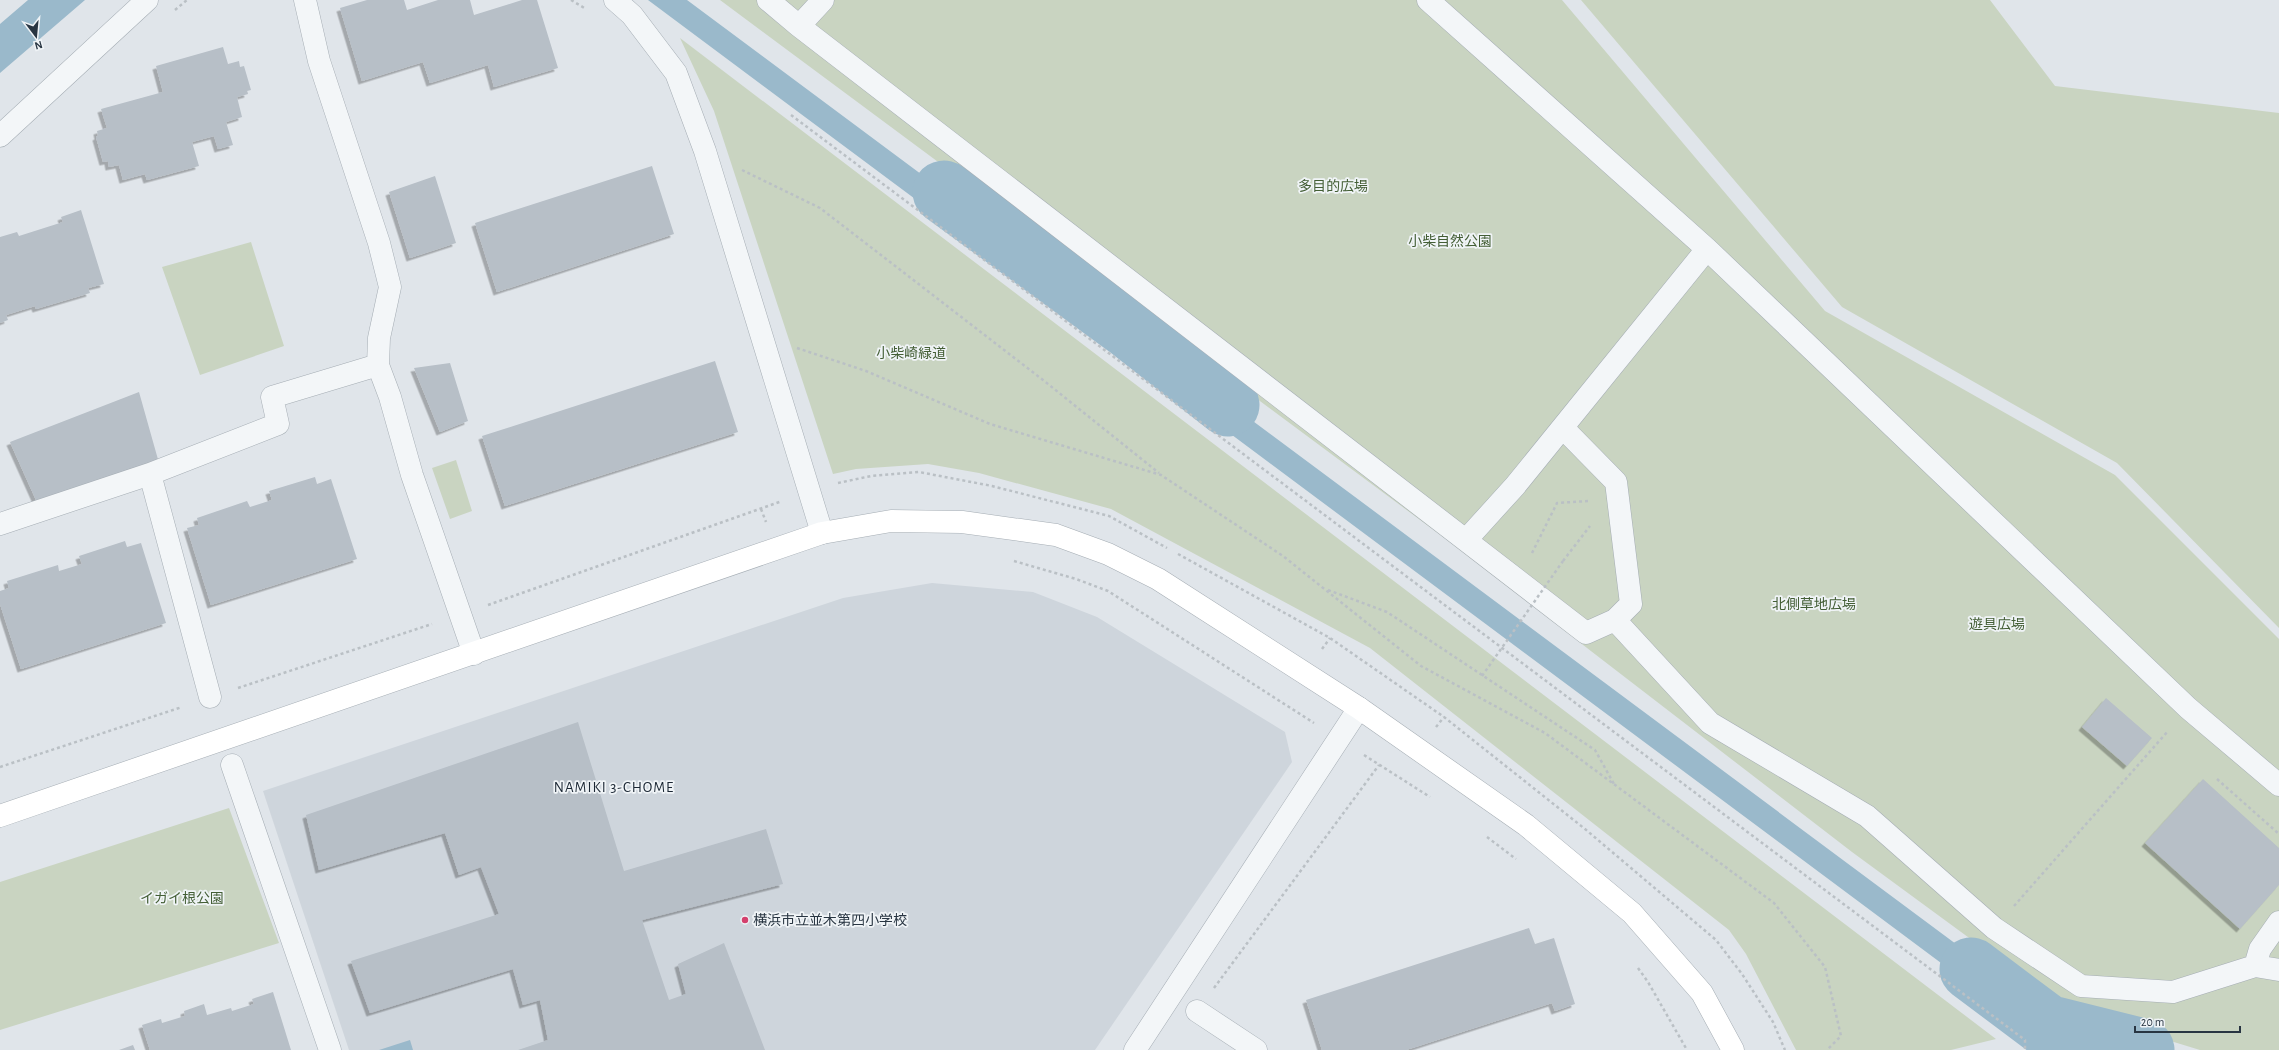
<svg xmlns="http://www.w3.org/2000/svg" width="2279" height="1050" font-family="'Alegreya Sans','Noto Sans JP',sans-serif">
	<defs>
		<filter id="shadow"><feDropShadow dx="-3.5" dy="3.5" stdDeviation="0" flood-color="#0004"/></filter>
	</defs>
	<rect width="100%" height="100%" fill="#e0e5ea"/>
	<!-- built -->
	<path fill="#ced5dc" d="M932 583 1033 592 1097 617 1285 732 1292 762 1095 1050H349L263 791 843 598Z"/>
	<!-- green -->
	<path fill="#c9d4c1" d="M720 0H1562L1825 311 2115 475 2279 639V1050H2200L2066 1009 1852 852 1439 534Z
		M1581 0H1990L2055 86 2279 113V628L2117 463 1842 307Z
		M680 38 1996 1039 1951 1050H1796L1746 954 1729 930 1370 648 1111 509 979 473 928 464 856 469 833 474 714 111Z
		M251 242 284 346 200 375 162 267Z
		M456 460 472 511 450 519 432 468Z
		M229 808 279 943 0 1030V882Z"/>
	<!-- water -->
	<path fill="#9ab9cb" d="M28 0H85L0 73V24Z
		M648 0H687L2046 1011 2035 1033Z
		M410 1040 413 1050H379Z"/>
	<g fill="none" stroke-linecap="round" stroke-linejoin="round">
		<!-- river -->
		<path stroke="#9ab9cb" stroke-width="63" d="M944 192 1129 327 1228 405
			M1971 969 2047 1026 2143 1050"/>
	</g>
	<!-- building -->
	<path fill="#b7bfc7" filter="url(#shadow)" d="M367 0H404L407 10 438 0H470L474 15 522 0H537L558 68 494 87 488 65 430 83 423 62 362 81 340 8Z
		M223 47 228 64 239 61 240 67 244 66 251 90 247 91 248 94 237 97 242 117 226 122 233 145 218 149 214 136 192 142 199 166 147 180 145 174 123 180 119 165 109 167 108 161 103 162 96 137 98 136 97 131 107 128 101 109 163 92 156 66Z
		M652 166 674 234 497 292 475 223Z
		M435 176 456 243 410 258 389 192Z
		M81 210 104 284 88 288 90 293 36 309 35 306 6 315 8 320 0 323V237L17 232 19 236 63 222 61 217Z
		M715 361 738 432 505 506 482 436Z
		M450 363 468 421 440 432 414 368Z
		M139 392 159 463 36 500 10 442Z
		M315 477 317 484 331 479 357 559 211 605 187 528 199 525 197 518 247 501 250 507 272 500 269 491Z
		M125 541 127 547 141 543 166 623 21 669 0 604V591L9 588 7 581 58 565 59 571 82 564 79 556Z
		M2106 698 2152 738 2127 766 2082 727Z
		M578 722 624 871 766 829 783 884 642 920 669 1000 686 994 678 964 724 943 765 1050H518L548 1040 540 1000 523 1005 513 969 370 1013 351 961 499 914 481 867 459 875 445 833 319 870 306 815Z
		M2203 779 2279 848V885L2240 929 2145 843Z
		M1529 928 1535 944 1554 938 1575 1004 1555 1011 1552 1003 1406 1050H1322L1306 1000Z
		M273 992 291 1050H150L142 1025 161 1019 162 1023 185 1016 184 1011 204 1004 207 1015 231 1008 232 1011 254 1004 252 999Z
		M133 1045 135 1050H119Z"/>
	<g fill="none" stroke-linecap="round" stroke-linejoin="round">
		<defs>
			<path id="street" d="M305 0 319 61 379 243 390 287 379 338 378 365 390 397 412 475 474 654
				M615 0 632 15 676 73 705 151 822 533
				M768 0 799 26 1586 633 1615 620 1710 723 1867 816 1994 928 2081 986 2173 992 2255 966 2260 949 2279 922
				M1428 0 1707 249 2188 708 2279 785
				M799 26 823 0
				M0 136 147 0
				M1563 428 1616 482 1631 604 1615 620
				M150 474 278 424 272 397 378 365
				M0 524 150 474 210 697
				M1466 540 1515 486 1707 249
				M232 765 330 1050
				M2255 966 2279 970
				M1197 1011 1256 1050
				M1135 1050 1359 708"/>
			<path id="secondary" d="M0 816 822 533 891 521 962 522 1056 535 1108 554 1158 579 1359 708 1526 825 1632 913 1702 993 1733 1050"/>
		</defs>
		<!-- street casing -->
		<use href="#street" stroke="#a5adb4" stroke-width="23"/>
		<!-- secondary casing -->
		<use href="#secondary" stroke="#a5adb4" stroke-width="23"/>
		<!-- path -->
		<path stroke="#bac0c5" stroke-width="2.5" stroke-dasharray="3 3" stroke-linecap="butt" d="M571 0 586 9
			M175 10 187 0
			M791 115 2025 1040V1049
			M742 170 820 208 1043 380 1159 473
			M797 348 866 371 990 424 1161 475 1283 556 1421 666 1545 733 1774 903 1825 967 1841 1036 1827 1050
			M838 483 871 476 919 472 992 486 1109 516 1167 548
			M761 509 766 522
			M1532 553 1557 503 1588 501
			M1178 554 1330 638 1444 717 1585 829 1716 940 1742 974 1773 1022 1785 1050
			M1014 561 1076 579 1108 591 1314 723
			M1563 561 1590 526
			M1328 590 1387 612 1595 750 1614 784
			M488 605 782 501
			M1322 649 1330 638
			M238 688 432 624
			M1436 727 1444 717
			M1364 755 1430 797
			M0 767 182 707
			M2217 779 2279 834
			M1487 837 1516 859
			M2014 906 2168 731
			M1638 968 1648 982 1687 1050
			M1214 988 1379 765"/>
		<!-- street -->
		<use href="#street" stroke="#f3f6f8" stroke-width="22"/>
		<!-- secondary -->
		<use href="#secondary" stroke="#fff" stroke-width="22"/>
		<!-- path-bridge -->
		<path stroke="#bac0c5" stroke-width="2.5" stroke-dasharray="3 3" stroke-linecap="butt" d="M1482 676 1563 561"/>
	</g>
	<!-- markers -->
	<circle fill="#d4406d" stroke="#f0f4f7" stroke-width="1.5" cx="745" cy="920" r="4"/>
	<g text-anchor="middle" stroke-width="3.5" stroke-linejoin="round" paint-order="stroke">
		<!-- park labels -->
		<g font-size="14" fill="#435e35" stroke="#f0f4f7">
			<text x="1333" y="191">多目的広場</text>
			<text x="1450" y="246">小柴自然公園</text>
			<text x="911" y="358">小柴崎緑道</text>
			<text x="1814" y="609">北側草地広場</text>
			<text x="1997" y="629">遊具広場</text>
			<text x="182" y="903">イガイ根公園</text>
		</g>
		<!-- poi labels -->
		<g font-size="14" fill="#283542" stroke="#f0f4f7" text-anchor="start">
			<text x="753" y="925">横浜市立並木第四小学校</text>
		</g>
		<!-- neighbourhood labels -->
		<g font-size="15" letter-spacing="1" fill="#1a2633" stroke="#f0f4f7">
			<text x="614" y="792">NAMIKI 3-CHOME</text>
		</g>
	</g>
	<!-- north arrow -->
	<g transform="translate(36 36) rotate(164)" stroke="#f0f4f7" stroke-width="3" paint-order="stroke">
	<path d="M0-3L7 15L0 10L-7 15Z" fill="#283542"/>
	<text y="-6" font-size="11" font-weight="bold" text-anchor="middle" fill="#283542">N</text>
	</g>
	<!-- scale -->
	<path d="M2135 1026v6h105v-6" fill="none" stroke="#283542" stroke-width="2"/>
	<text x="2141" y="1026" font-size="12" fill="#283542" stroke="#f0f4f7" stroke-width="3" paint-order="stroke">20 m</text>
</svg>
